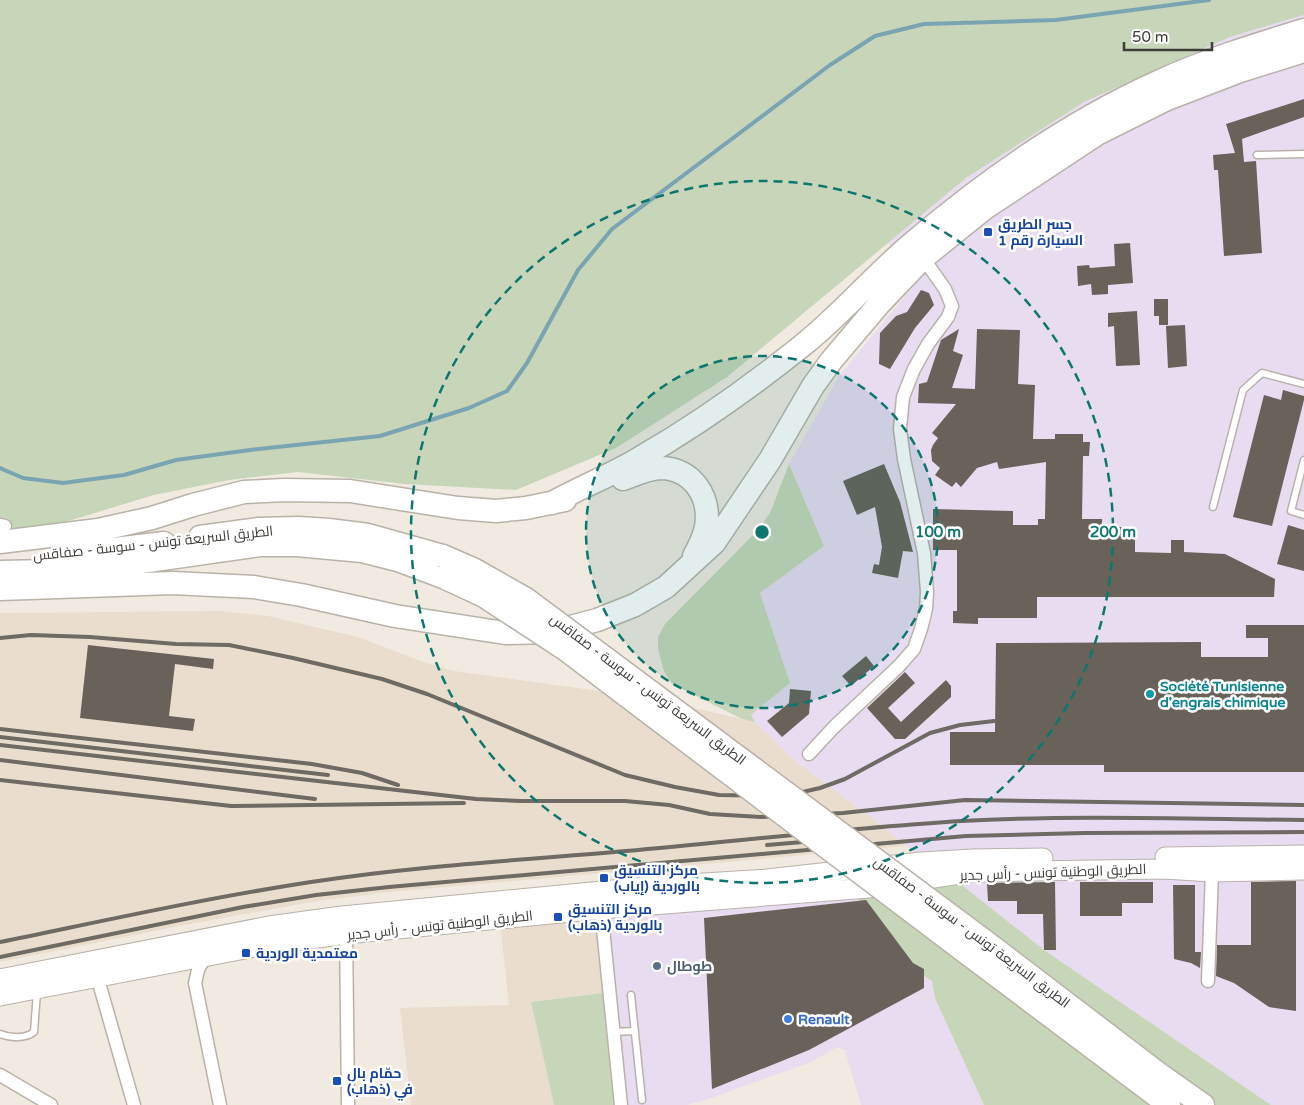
<svg xmlns="http://www.w3.org/2000/svg" width="1304" height="1105" font-family="'Varela Round',Cairo,sans-serif">
	<rect width="100%" height="100%" fill="#f1eae1"/>
	<!-- built -->
	<path fill="#e9ddce" d="M220 611 268 616 358 637 426 663 454 671 651 698 755 722 794 760 881 825 906 846 389 892 317 901 174 927 0 962V613Z
		M600 915 610 992 531 1002 554 1105H411L400 1008 509 1005 500 923Z"/>
	<!-- industrial -->
	<path fill="#e8dcf1" d="M1304 15V1105H1271L1044 950 958 882 906 846 881 825 794 760 755 722 751 715 790 683 760 593 824 546 789 464 839 376 912 288 888 242 966 178 1084 102 1230 37Z
		M857 893 868 929 918 972 932 981 936 998 984 1105H861L845 1050 837 1047 811 1062 708 1099 687 1105H623L600 915Z"/>
	<!-- green -->
	<path fill="#c7d6b9" d="M0 0H1304V15L1230 37 1084 102 966 178 727 377 616 448 516 490 405 484 298 472 229 480 154 495 42 529H0Z
		M789 464 824 546 760 593 790 683 751 715 755 722 742 719 672 684 664 671 658 649V637L665 624 757 531 770 513Z
		M958 882 1044 950 1271 1105H984L935 998 932 981 918 972 868 929 857 893Z
		M610 992 623 1105H554L531 1002Z"/>
	<g fill="none" stroke-linecap="round" stroke-linejoin="round">
		<!-- stream -->
		<path stroke="#7aa4b2" stroke-width="4" d="M0 468 23 478 63 483 124 475 176 460 250 450 380 436 469 408 507 391 527 363 578 270 612 229 830 65 875 36 924 24 1056 20 1209 0"/>
	</g>
	<!-- building -->
	<path fill="#68625a" d="M1304 99V117L1242 139 1244 162 1256 161 1262 253 1224 256 1218 170H1214L1213 155 1235 153 1226 124Z
		M1130 243 1133 283 1108 285V294L1092 295 1091 284 1078 286 1077 266 1089 265 1090 268 1115 266 1114 244Z
		M921 290 929 293 934 305 915 328 890 369 879 364 880 333 896 316 907 312Z
		M1154 299H1168V325H1159V316H1154Z
		M1137 311 1140 365 1116 366 1114 326 1108 327V313Z
		M1185 325 1187 366 1168 368 1166 326Z
		M959 329 953 351 963 355 952 388 975 389 977 329 1020 330 1018 384 1035 385 1033 439H1055V434H1083V442H1090L1089 456H1083L1082 519H1102V527H1135V552L1171 553V540H1184V552L1225 554 1275 579 1274 597H1037V618H978V624L953 623V611H957V550H933V509L1013 511V525H1038V519H1045L1046 462 999 469 997 462 977 468 961 487 956 482 952 487 935 475 940 468 932 461 931 450 933 445 938 438 932 433 956 404 918 403 919 384 927 382 941 340Z
		M1283 390 1304 396V400L1272 526 1233 517 1264 395 1281 400Z
		M884 464 900 502 913 552 903 551 898 578 872 573 874 564 879 565 882 547 875 507 857 515 843 481Z
		M1288 525 1304 530V571L1277 564Z
		M1246 625H1304V772H1104V765H950V732H995L996 643 1201 642V657H1268V638H1246Z
		M88 645 214 659 213 669 175 664 169 716 195 719 193 731 80 718Z
		M866 656 874 666 851 686 842 676Z
		M905 672 915 683 888 708 901 722 946 680 951 686V697L905 739H895L867 708Z
		M790 689 811 691 809 714 782 737 767 721 789 703Z
		M1296 881V1011L1269 1007 1234 983 1216 976 1217 945H1251V882Z
		M1055 882 1056 950H1044L1043 914H1017V901H988L987 883Z
		M1080 882H1153V903H1122V916H1080Z
		M1173 885H1195V952H1201L1200 968 1191 963 1174 959Z
		M866 900 913 963 924 969V988L809 1050 712 1089 704 918Z"/>
	<g fill="none" stroke-linecap="round" stroke-linejoin="round">
		<defs>
			<path id="lane" d="M1257 155 1304 154
				M1304 460 1291 511 1304 515
				M1213 507 1243 390 1262 373 1304 384
				M631 995 642 1100
				M613 1032 635 1031
				M0 1034C10 1038 25 1039 34 1032L37 992"/>
			<path id="street" d="M0 525 5 526
				M809 754 834 727 899 666 914 649 921 629 926 609 927 592 924 553 904 459 900 429 903 397 914 369 928 344 948 317 952 306 945 289 921 255
				M601 909 621 1105
				M346 928 348 1105
				M205 957 198 970 195 983 220 1105
				M97 976 134 1105
				M1208 981 1212 872
				M0 1075 51 1105"/>
			<path id="primary" d="M1165 857 1304 855
				M0 979 269 926 342 916 655 886 767 879 921 862 973 859 1043 858
				M0 996 260 946 346 934 601 909 868 888 973 872 1164 869 1212 872 1304 870"/>
			<path id="highway" d="M623 479C635 475 648 468 661 468 693 469 711 497 706 527 704 537 699 547 694 556
				M552 503C581 487 612 475 640 458 697 425 752 386 803 345 843 313 876 273 915 241 989 178 1071 121 1160 81 1206 60 1255 45 1304 30
				M200 537 258 529 299 528 329 530 368 535 443 556
				M0 542 98 530 152 518 193 505 244 492 284 490 350 491 458 508 496 511 526 508 565 500
				M66 555 164 543
				M0 572 49 571 113 566 260 545H297L362 551 398 560 443 577
				M0 589 173 583 254 587 301 595 395 616 505 633 552 632 597 620 635 605 666 587 714 543 770 460 813 386 831 361 880 303 923 258 985 208 1097 134 1167 99 1240 71 1304 51
				M982 939 1159 1074 1203 1105
				M968 954 1169 1105"/>
		</defs>
		<!-- lane casing -->
		<use href="#lane" stroke="#b9b2a9" stroke-width="9"/>
		<!-- street casing -->
		<use href="#street" stroke="#b9b2a9" stroke-width="15"/>
		<!-- primary casing -->
		<use href="#primary" stroke="#b9b2a9" stroke-width="21"/>
		<!-- highway casing -->
		<use href="#highway" stroke="#b9b2a9" stroke-width="25"/>
		<!-- lane -->
		<use href="#lane" stroke="#fff" stroke-width="6"/>
		<!-- street -->
		<use href="#street" stroke="#fff" stroke-width="12"/>
		<!-- primary -->
		<use href="#primary" stroke="#fff" stroke-width="19"/>
		<!-- highway -->
		<use href="#highway" stroke="#fff" stroke-width="22"/>
		<!-- rail -->
		<path stroke="#6e6a64" stroke-width="4" d="M0 638 31 635 90 637 176 644 229 645 293 658 382 679 427 694 625 775 675 787 719 795 785 796 820 788 845 779 930 733 960 725 994 721
			M0 729 312 764 362 773 398 785
			M0 737 328 775
			M0 745 476 799 521 801H625L669 805 710 814 761 817 843 813 965 800 1304 805
			M0 760 315 799
			M0 780 231 806 464 803
			M767 845 827 840
			M0 942C103 921 206 898 311 882 414 866 522 860 626 851 738 841 849 828 961 821 1075 815 1190 819 1304 820
			M0 957 243 907 316 895 389 887 966 836 1085 833 1304 832"/>
		<defs>
			<path id="highway-bridge" d="M443 556 473 569 526 599 982 939
				M443 577 484 596 565 649 968 954"/>
		</defs>
		<!-- highway-bridge casing -->
		<use href="#highway-bridge" stroke="#b9b2a9" stroke-width="25" stroke-linecap="butt"/>
		<!-- highway-bridge -->
		<use href="#highway-bridge" stroke="#fff" stroke-width="22"/>
	</g>
	<!-- distance rings -->
	<circle cx="762" cy="532" r="176" fill="#0f766e" fill-opacity=".12"/>
	<g fill="none" stroke="#0f766e" stroke-width="2.5" stroke-dasharray="9 6">
		<circle cx="762" cy="532" r="176"/>
		<circle cx="762" cy="532" r="351"/>
	</g>
	<!-- markers -->
	<g fill="#1a4fb4" stroke="#fff" stroke-width="2">
		<rect x="983" y="227" width="10" height="10" rx="2.5"/>
		<rect x="599" y="873" width="10" height="10" rx="2.5"/>
		<rect x="553" y="912" width="10" height="10" rx="2.5"/>
		<rect x="241" y="948" width="10" height="10" rx="2.5"/>
		<rect x="332" y="1076" width="10" height="10" rx="2.5"/>
	</g>
	<circle fill="#0f9aa8" stroke="#fff" stroke-width="2" cx="1150" cy="694" r="5"/>
	<circle fill="#5c6f8a" stroke="#fff" stroke-width="2" cx="657" cy="966" r="5"/>
	<circle fill="#3f7fe0" stroke="#fff" stroke-width="2" cx="788" cy="1019" r="5"/>
	<g text-anchor="middle" stroke-width="5" stroke-linejoin="round" paint-order="stroke">
		<!-- transit labels -->
		<g font-size="14" font-weight="bold" fill="#164399" stroke="#fff" text-anchor="start">
			<text x="998" y="229">جسر الطريق<tspan x="998" dy="16">السيارة رقم 1</tspan></text>
			<text x="614" y="875">مركز التنسيق<tspan x="614" dy="16">بالوردية (إياب)</tspan></text>
			<text x="568" y="914">مركز التنسيق<tspan x="568" dy="16">بالوردية (ذهاب)</tspan></text>
			<text x="256" y="958">معتمدية الوردية</text>
			<text x="347" y="1078">حمّام بال<tspan x="347" dy="16">في (ذهاب)</tspan></text>
		</g>
		<!-- street labels -->
		<g font-size="14" fill="#3f3c38" stroke="#fff">
			<text transform="translate(153 543) rotate(-6)" y="5">الطريق السريعة تونس - سوسة - صفاقس</text>
			<text transform="translate(648 689) rotate(37)" y="5">الطريق السريعة تونس - سوسة - صفاقس</text>
			<text transform="translate(1053 872) rotate(-2)" y="5">الطريق الوطنية تونس - رأس جدير</text>
			<text transform="translate(440 925) rotate(-6)" y="5">الطريق الوطنية تونس - رأس جدير</text>
			<text transform="translate(972 932) rotate(37)" y="5">الطريق السريعة تونس - سوسة - صفاقس</text>
		</g>
		<!-- culture labels -->
		<g font-size="14" font-weight="bold" fill="#0d838f" stroke="#fff" text-anchor="start">
			<text x="1160" y="691">Société Tunisienne<tspan x="1160" dy="16">d'engrais chimique</tspan></text>
		</g>
		<!-- service labels -->
		<g font-size="14" font-weight="bold" fill="#4e5e75" stroke="#fff" text-anchor="start">
			<text x="667" y="971">طوطال</text>
		</g>
		<!-- shop labels -->
		<g font-size="14" font-weight="bold" fill="#366cbe" stroke="#fff" text-anchor="start">
			<text x="798" y="1024">Renault</text>
		</g>
	</g>
	<circle cx="762" cy="532" r="8" fill="#0f766e" stroke="#fff" stroke-width="2.5"/>
	<g font-size="15" text-anchor="middle" font-weight="bold" fill="#0f766e" stroke="#fff" stroke-width="5" stroke-linejoin="round" paint-order="stroke">
		<text x="938" y="537">100 m</text>
		<text x="1113" y="537">200 m</text>
	</g>
	<!-- scale -->
	<path d="M1124 42v8h88v-8" fill="none" stroke="#3f3c38" stroke-width="2.5"/>
	<text x="1132" y="42" font-size="15" fill="#3f3c38" stroke="#ffffff" stroke-width="4" paint-order="stroke">50 m</text>
</svg>
